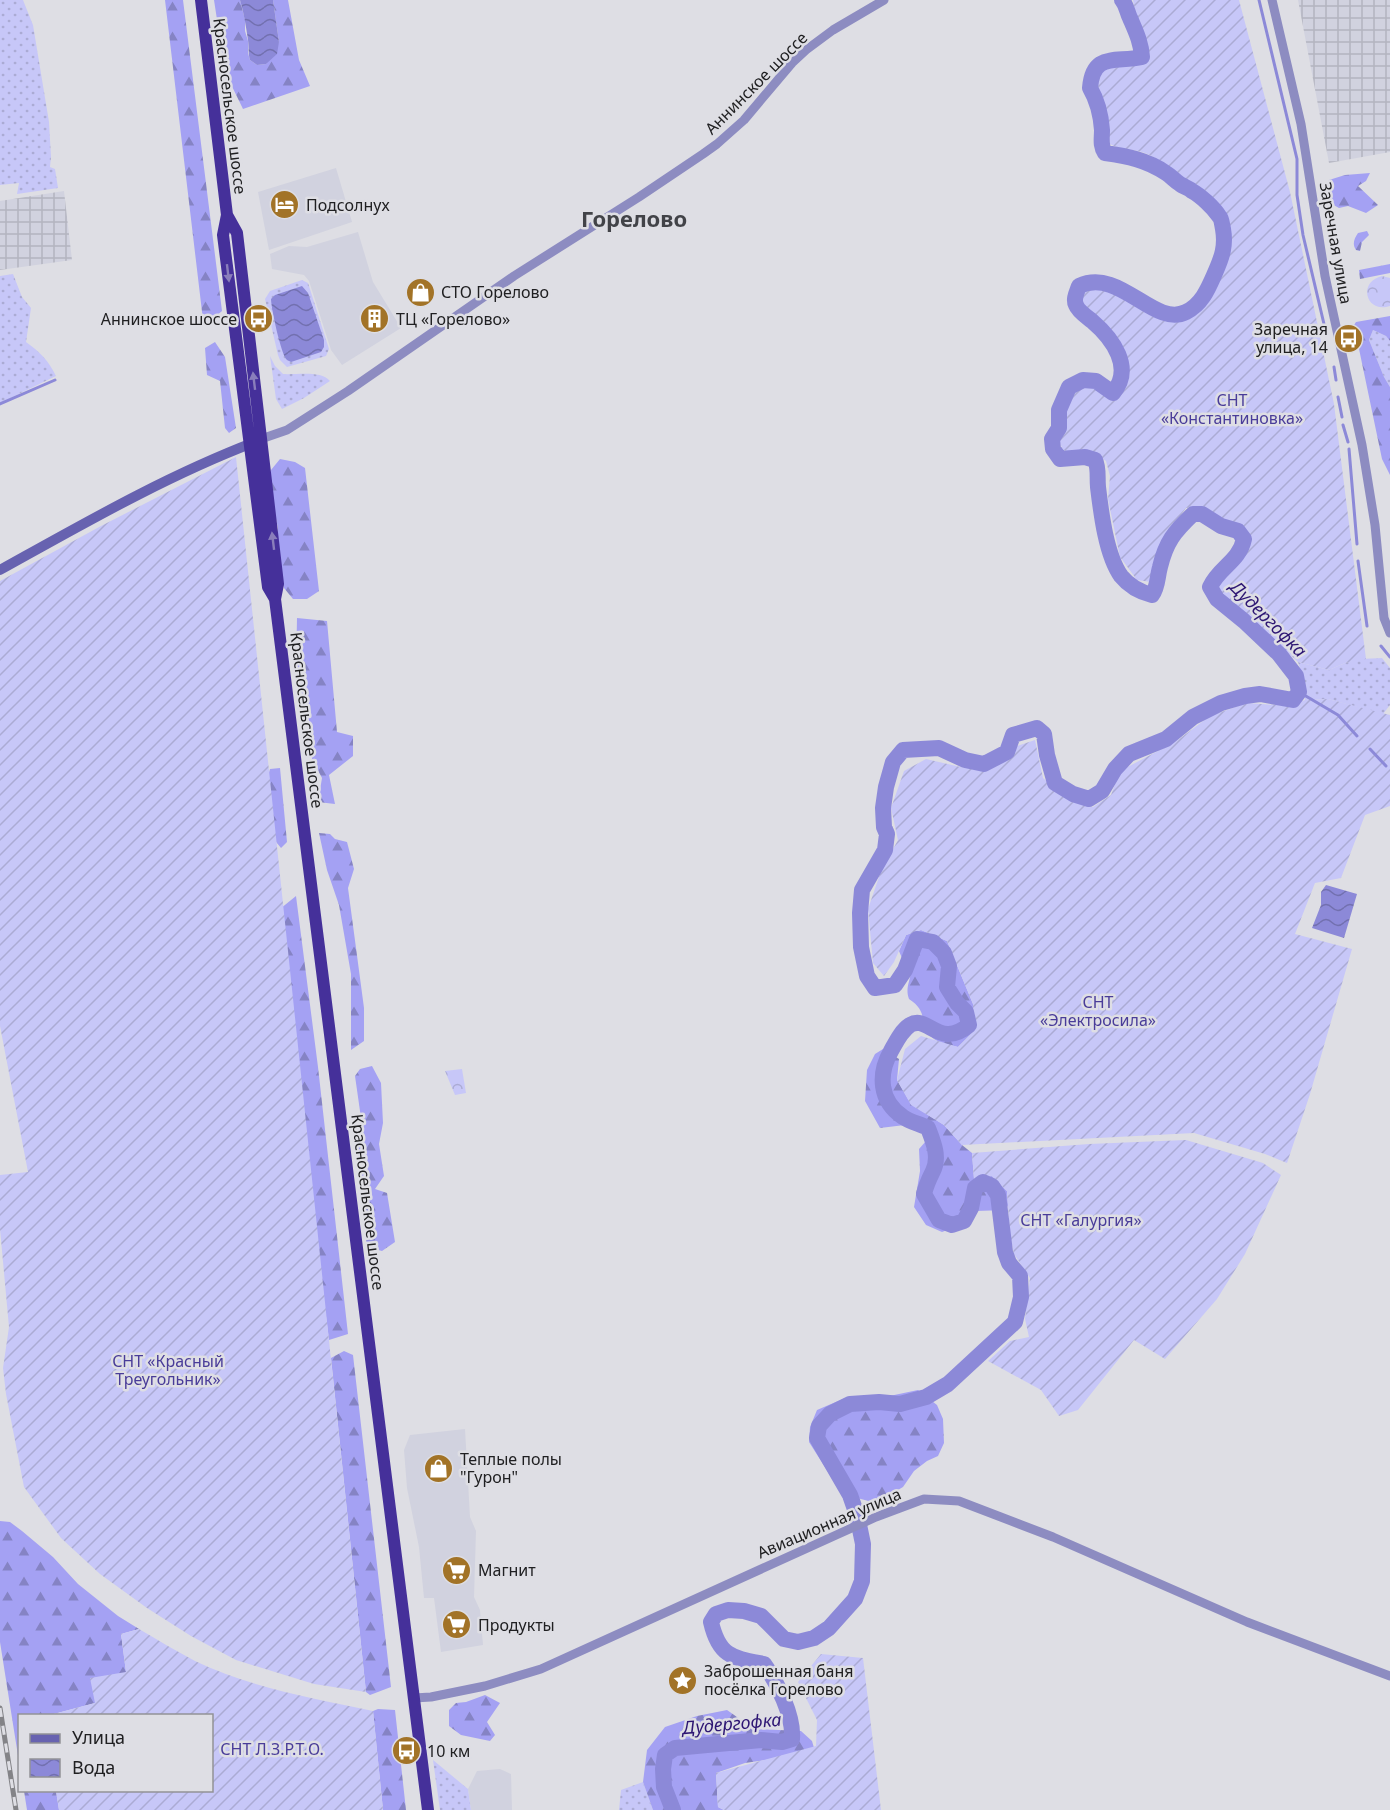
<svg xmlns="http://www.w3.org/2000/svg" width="1390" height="1810" font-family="'Noto Sans',sans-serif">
	<defs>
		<pattern id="industrial-grid" width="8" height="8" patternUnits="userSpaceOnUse" patternTransform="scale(1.5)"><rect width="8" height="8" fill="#d1d2df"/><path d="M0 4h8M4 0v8" fill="none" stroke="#b3b4bf"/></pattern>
		<pattern id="grass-dots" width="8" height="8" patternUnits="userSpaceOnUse" patternTransform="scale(1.5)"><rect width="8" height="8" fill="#c7c7f8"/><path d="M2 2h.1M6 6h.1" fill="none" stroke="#ababd4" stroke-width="1.8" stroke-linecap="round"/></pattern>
		<pattern id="forest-firs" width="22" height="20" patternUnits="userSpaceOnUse" patternTransform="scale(1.5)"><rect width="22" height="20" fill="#a4a1f3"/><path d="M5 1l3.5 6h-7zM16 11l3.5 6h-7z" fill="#8583c4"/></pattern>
		<pattern id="park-crowns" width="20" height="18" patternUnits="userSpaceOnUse" patternTransform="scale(1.5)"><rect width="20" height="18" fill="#c7c7f8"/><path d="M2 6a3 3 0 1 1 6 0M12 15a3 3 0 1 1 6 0" fill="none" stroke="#ababd4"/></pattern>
		<pattern id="garden-furrows" width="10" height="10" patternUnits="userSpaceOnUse" patternTransform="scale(1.5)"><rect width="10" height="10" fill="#c7c7f8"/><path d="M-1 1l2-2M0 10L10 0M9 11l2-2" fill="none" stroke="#ababd4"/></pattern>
		<pattern id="water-waves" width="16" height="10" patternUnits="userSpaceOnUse" patternTransform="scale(1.5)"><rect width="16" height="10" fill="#8c89d8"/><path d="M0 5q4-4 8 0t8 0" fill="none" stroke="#7270af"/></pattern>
	</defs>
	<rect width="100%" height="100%" fill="#dedee4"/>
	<!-- built -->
	<path fill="#d1d2df" d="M336 168 352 222 269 250 258 192Z
		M358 232 373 282 401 328 342 365 331 350 309 281 304 275 272 269 270 254 289 246 307 247Z
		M465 1429 470 1517 476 1531 474 1597 480 1610 483 1645 441 1652 434 1598H424L419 1547 407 1488 404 1450 410 1435Z
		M500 1769 511 1774 512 1810H471L468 1789 477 1771Z"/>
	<!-- industrial -->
	<path fill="url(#industrial-grid)" d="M1298 0H1390V152L1329 163Z
		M64 191 72 260 0 270V201Z"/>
	<!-- grass -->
	<path fill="url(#grass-dots)" d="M0 0H23L33 25 49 122 51 157 50 167 55 169 58 188 17 194 19 183 0 185Z
		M13 274 22 297 31 308 26 342C40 352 48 360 56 376L0 403V276Z
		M302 280 308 283 329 349 326 356 287 367 280 360 278 355 265 299 270 291Z
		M1373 330 1386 336 1390 341V387L1384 377 1369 340Z
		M270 356 275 366 283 374C297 375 321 370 330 381L304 398 282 409 276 399Z
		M1382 658 1390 668V705L1383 714 1328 699 1305 700 1304 680 1298 662 1329 670 1345 663 1360 659Z
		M433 1760 468 1789 471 1810H440Z
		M643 1782 653 1810H619L621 1790Z"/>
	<!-- forest -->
	<path fill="url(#forest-firs)" d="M165 0H183L222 311 209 322 203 320Z
		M214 0H240L245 20V31L248 41V53L250 60 257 65 266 64 279 42 273 0H288L299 60 310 86 243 109 225 72Z
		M1370 173 1366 181 1358 186 1378 205 1366 213 1348 206 1339 208 1330 203 1325 192 1329 180 1345 175Z
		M1367 231 1369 235 1362 242 1360 251 1356 250C1352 244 1354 239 1358 233Z
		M1390 264V273L1360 279 1359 270Z
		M1390 316V341L1386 336 1373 330 1369 340 1384 377 1390 387V475L1382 459 1354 325 1356 322Z
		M215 342 225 357 236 428 229 433 225 428 220 381 207 375 205 348Z
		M280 459 295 462 305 468 319 591 307 599H293L284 588 278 549V528L270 490 271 470Z
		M297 618 327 621 337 732 353 736V756L329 775 335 804 318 802 322 778 312 759 309 721 296 670Z
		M280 768 287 842 281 848 272 837 267 780 270 769Z
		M319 833 330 834 335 839 347 842 354 869 348 888 364 1008V1041L351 1050V974L339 905 327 870Z
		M296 896 318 1067 348 1334 329 1340 275 913Z
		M921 930 947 941 973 1004V1032L958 1047C950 1045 940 1043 934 1039 917 1027 931 1013 909 999 905 988 910 982 911 971L904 963 899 951 906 935Z
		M883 1049 899 1059 897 1080 911 1104 944 1125 962 1145 972 1153 974 1179 992 1176 1007 1191 1008 1205 1006 1210 976 1211 972 1221 942 1232 926 1225 914 1207 920 1171 919 1149 926 1141 922 1132 905 1125 880 1128 865 1101 867 1070 875 1054Z
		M372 1066 381 1083 383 1123 379 1144 384 1176 375 1189 387 1193 395 1242 382 1251 367 1247 356 1154 361 1118 355 1076 360 1069Z
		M344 1351 353 1355 391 1687 370 1695 366 1692 331 1358Z
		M918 1390 937 1405 943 1419 944 1443 938 1456 927 1461 914 1471 903 1487 876 1503 842 1494 809 1442 810 1427 817 1410 845 1398H880Z
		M0 1521 10 1522 22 1531 53 1557 78 1584 118 1616 139 1629 121 1634 126 1672 95 1703 50 1715 20 1716 19 1762 0 1642Z
		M485 1695 500 1703 487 1722 495 1735 490 1741 461 1735 449 1726V1710L456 1703 466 1702Z
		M378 1709 395 1710 406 1810H383L373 1711Z
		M727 1710 754 1729 801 1731 812 1741 819 1765 779 1758 745 1763 716 1773 718 1807 724 1810H653L643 1782 647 1750 665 1727 697 1716Z
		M24 1791H56L59 1810H27Z"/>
	<!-- park -->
	<path fill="url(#park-crowns)" d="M1382 276 1390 278V306C1366 314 1357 282 1382 276Z
		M462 1069 466 1093 455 1095 445 1071Z"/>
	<!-- garden -->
	<path fill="url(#garden-furrows)" d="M1133 0H1239L1290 192 1334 404 1366 659 1345 663 1329 670 1298 662 1221 593 1217 583 1236 566 1250 545 1247 530 1225 520 1203 506 1186 508 1162 540 1151 582 1137 580 1120 557 1108 499 1110 476 1106 461 1093 452 1077 455 1063 450 1059 441 1063 426 1065 411 1068 402 1077 388H1095L1111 399 1118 392 1126 380 1124 362 1114 337 1080 303 1079 294 1084 288C1124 279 1140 317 1176 318 1179 318 1183 318 1186 318 1199 314 1216 289 1220 277 1226 259 1234 227 1221 211 1212 199 1198 190 1186 181 1175 172 1158 158 1145 153 1132 148 1123 151 1110 144L1096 88V76L1105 68 1139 63 1149 55C1144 36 1136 19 1133 0Z
		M236 457 366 1692 314 1684 236 1660 191 1636 147 1608 100 1574 61 1538 24 1487 6 1394 3 1368 9 1327 0 1229V1175L28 1172 0 1026V581L101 526Z
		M1328 699 1390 715V806L1365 815 1341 878 1315 883 1295 934 1352 949 1310 1094 1287 1163 1265 1154 1194 1133 962 1145 944 1125 911 1105 897 1080 905 1049 921 1036 958 1047 973 1032V1004L947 941 921 930 906 935 894 962 884 976 873 963 868 909 881 871 898 840 891 808 904 771 926 759 965 768 997 766 1017 746 1035 740 1043 778 1069 800 1093 807 1111 795 1120 771 1175 742 1210 716 1247 703 1290 706 1305 700Z
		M1186 1140 1263 1163 1281 1175 1245 1254 1217 1299 1165 1359 1134 1340 1078 1410 1059 1416 1041 1390 988 1361 1010 1341 1029 1337 1025 1319 1030 1278 1014 1254 1010 1235 1007 1191 992 1176 974 1179 972 1153 1089 1144Z
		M139 1629C158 1640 176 1651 195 1661 248 1687 316 1699 373 1711L383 1810H59L56 1791 212 1790V1716L50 1715 95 1703 90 1678 126 1672 121 1634Z
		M821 1654 863 1658 881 1810H724L718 1807 716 1773 816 1746 817 1720 798 1682Z"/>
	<!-- water -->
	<path fill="url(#water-waves)" d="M240 0H273L279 42 277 54 266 64 257 65 250 60C248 53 249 47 248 40 246 27 244 13 240 0Z
		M302 286 308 293 324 340V347L321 352 291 362C290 361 288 361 287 360 281 355 271 307 271 299L275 295Z
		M1326 885 1357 894 1344 938 1312 928 1321 905V892Z"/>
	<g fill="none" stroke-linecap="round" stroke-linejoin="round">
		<!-- stream -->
		<path stroke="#8c89d8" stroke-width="3" d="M1259 0 1297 159V195L1303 235 1324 324
			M1334 367 1336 380
			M1338 397 1342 417
			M0 404 55 380
			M1343 425 1348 442
			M1349 449 1357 544
			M1358 561 1367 626
			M1381 646 1390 657
			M1299 692 1338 715 1357 736
			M1370 749 1386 766"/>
		<!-- river -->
		<path stroke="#8c89d8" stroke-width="16" d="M673 1810 664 1787 663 1769 665 1755 675 1748 761 1740 782 1742 792 1739C794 1716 777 1682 764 1664 733 1658 719 1657 711 1622L716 1614 728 1610 744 1611 761 1616 784 1639 798 1642 814 1638 829 1628 855 1599 862 1581 863 1544 857 1515 850 1495 817 1438 819 1426 830 1414 850 1404 879 1402 900 1404 926 1397 948 1384 1015 1322 1021 1297 1020 1276 1009 1263 1005 1252 998 1195 992 1186 983 1182 975 1188 971 1208 964 1221 952 1225 939 1220 924 1194C926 1185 929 1179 933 1171 940 1157 933 1141 928 1128 920 1124 910 1122 903 1117 879 1101 878 1074 891 1051 896 1042 901 1031 910 1025 928 1014 939 1050 969 1025L966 1012 957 1003 947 987 949 966 944 953 933 942 917 939 905 970 895 985 875 988 867 976 861 947 860 913 862 890 885 850 887 834 884 827 883 808 886 787 893 762 903 750 939 748 965 760 984 764 1007 752 1013 735 1037 728 1044 734 1047 755 1055 783 1073 794 1089 799 1102 791 1115 769 1129 754 1166 739 1193 717 1221 703 1245 696 1260 694 1293 700 1299 692 1296 676 1279 654 1244 621 1217 599 1210 587C1219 567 1239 562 1244 539L1238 531 1221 526 1202 514H1193C1174 532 1166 542 1160 567 1157 578 1158 587 1152 595 1140 592 1129 586 1121 576 1106 555 1101 512 1098 487 1097 477 1099 468 1095 460L1085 457 1060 459 1053 449 1052 439 1059 428V410L1069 387 1083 380 1096 381 1113 393C1134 368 1113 339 1092 321 1087 317 1078 311 1076 305 1073 299 1077 292 1079 286 1120 267 1154 328 1186 312 1202 304 1208 289 1215 273 1222 257 1226 246 1223 229 1222 225 1222 219 1219 216 1213 207 1201 196 1192 191 1189 188 1184 187 1180 184 1175 181 1171 176 1166 173 1147 160 1127 156 1105 153 1100 145 1102 139 1102 130 1101 116 1097 100 1090 88 1093 52 1115 63 1142 57 1141 42 1136 32 1130 18 1127 12 1127 6 1122 0"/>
		<!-- tertiary -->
		<path stroke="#8d8cc1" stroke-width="9" d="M1272 0 1301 124 1325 276 1362 445 1375 525 1384 618 1390 633
			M261 439 287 430 348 391 514 276 639 197 703 154 717 144 744 120 792 63 806 50 833 30 884 0
			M414 1698 431 1697 485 1686 541 1669 834 1536 876 1517 924 1499 959 1501 1053 1537 1247 1622 1390 1676"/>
		<!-- secondary -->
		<path stroke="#6762b0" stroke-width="10" d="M0 570C83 524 166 476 255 442"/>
		<!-- trunk -->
		<path stroke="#45309a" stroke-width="12" d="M201 0 227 215 223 235 268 587 275 599
			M227 215 237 233 278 584 275 599 428 1810"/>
		<defs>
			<path id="rail" d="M0 1708 16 1810"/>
		</defs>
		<!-- rail casing -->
		<use href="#rail" stroke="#838387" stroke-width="5"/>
		<!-- rail -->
		<use href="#rail" stroke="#dedee4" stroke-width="3" stroke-dasharray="9" stroke-linecap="butt"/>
	</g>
	<!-- one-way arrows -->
	<defs><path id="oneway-solid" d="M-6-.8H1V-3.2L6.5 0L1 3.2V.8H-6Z" transform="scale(1.5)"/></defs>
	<g fill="#8a7ebb">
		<use href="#oneway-solid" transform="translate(228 273) rotate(83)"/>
		<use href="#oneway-solid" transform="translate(254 381) rotate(-97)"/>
		<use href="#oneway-solid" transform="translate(273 541) rotate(-97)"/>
	</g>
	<!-- icons -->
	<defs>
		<symbol id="hotel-disc" viewBox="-11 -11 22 22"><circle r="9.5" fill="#a27327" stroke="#dedee4"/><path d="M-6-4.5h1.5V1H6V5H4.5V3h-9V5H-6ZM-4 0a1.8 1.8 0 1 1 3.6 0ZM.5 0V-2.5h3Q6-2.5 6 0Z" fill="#fff"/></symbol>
		<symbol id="shop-disc" viewBox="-11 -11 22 22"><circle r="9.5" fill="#a27327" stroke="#dedee4"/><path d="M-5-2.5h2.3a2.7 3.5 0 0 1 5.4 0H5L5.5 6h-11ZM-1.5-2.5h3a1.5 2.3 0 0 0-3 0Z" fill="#fff"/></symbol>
		<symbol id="bus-disc" viewBox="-11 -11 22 22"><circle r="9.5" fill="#a27327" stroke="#dedee4"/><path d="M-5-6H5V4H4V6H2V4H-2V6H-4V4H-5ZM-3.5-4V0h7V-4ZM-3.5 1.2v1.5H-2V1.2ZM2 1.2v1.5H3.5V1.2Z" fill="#fff"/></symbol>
		<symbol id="building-disc" viewBox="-11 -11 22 22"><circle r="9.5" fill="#a27327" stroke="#dedee4"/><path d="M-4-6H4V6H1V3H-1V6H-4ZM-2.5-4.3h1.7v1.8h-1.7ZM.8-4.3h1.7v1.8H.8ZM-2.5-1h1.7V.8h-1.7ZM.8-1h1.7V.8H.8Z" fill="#fff"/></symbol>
		<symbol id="supermarket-disc" viewBox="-11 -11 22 22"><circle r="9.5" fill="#a27327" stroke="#dedee4"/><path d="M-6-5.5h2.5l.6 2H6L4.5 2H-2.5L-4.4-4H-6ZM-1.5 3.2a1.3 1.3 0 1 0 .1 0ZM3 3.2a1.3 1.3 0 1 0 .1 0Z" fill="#fff"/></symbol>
		<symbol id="sight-disc" viewBox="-11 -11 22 22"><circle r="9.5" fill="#a27327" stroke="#dedee4"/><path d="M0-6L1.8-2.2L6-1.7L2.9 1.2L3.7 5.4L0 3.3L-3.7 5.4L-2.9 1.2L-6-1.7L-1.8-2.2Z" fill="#fff"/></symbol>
	</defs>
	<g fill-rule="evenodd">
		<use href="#hotel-disc" x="268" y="188" width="33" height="33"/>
		<use href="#shop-disc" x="404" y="276" width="33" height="33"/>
		<use href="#bus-disc" x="242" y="302" width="33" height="33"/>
		<use href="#building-disc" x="358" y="302" width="33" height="33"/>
		<use href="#bus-disc" x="1332" y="322" width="33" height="33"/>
		<use href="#shop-disc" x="422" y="1452" width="33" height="33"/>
		<use href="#supermarket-disc" x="440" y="1554" width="33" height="33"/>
		<use href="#supermarket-disc" x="440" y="1608" width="33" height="33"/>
		<use href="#sight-disc" x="666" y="1664" width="33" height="33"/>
		<use href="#bus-disc" x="390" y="1734" width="33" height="33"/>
	</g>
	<g text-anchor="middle" stroke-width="5" stroke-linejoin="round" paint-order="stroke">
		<!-- street labels -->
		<g font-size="16" fill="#202022" stroke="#dedee4">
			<text transform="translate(756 83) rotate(-45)" y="6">Аннинское шоссе</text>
			<text transform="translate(230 106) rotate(83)" y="6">Красносельское шоссе</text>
			<text transform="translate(1336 243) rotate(80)" y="6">Заречная улица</text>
			<text transform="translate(307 720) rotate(83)" y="6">Красносельское шоссе</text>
			<text transform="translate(368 1202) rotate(83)" y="6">Красносельское шоссе</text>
			<text transform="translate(829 1523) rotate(-23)" y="6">Авиационная улица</text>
		</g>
		<!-- poi labels -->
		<g font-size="16" fill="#202022" stroke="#dedee4" text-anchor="start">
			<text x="306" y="211">Подсолнух</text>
			<text x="441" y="298">СТО Горелово</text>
			<text x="237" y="325" text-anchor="end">Аннинское шоссе</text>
			<text x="396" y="325">ТЦ «Горелово»</text>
			<text x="1328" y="335" text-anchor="end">Заречная<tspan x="1328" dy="18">улица, 14</tspan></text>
			<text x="460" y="1465">Теплые полы<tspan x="460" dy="18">"Гурон"</tspan></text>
			<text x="478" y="1576">Магнит</text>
			<text x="478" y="1631">Продукты</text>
			<text x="704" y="1677">Заброшенная баня<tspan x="704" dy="18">посёлка Горелово</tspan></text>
			<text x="427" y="1757">10 км</text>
		</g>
		<!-- park labels -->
		<g font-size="16" fill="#493c99" stroke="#dedee4">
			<text x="1232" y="406">СНТ<tspan x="1232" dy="18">«Константиновка»</tspan></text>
			<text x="1098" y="1008">СНТ<tspan x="1098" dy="18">«Электросила»</tspan></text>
			<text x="1081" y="1226">СНТ «Галургия»</text>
			<text x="168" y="1367">СНТ «Красный<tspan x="168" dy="18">Треугольник»</tspan></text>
			<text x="272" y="1755">СНТ Л.З.Р.Т.О.</text>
		</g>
		<!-- water labels -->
		<g font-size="18" font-style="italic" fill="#2d1673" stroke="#dedee4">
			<text transform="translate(1268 619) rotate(45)" y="6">Дудергофка</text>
			<text transform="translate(732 1724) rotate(-5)" y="6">Дудергофка</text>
		</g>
		<!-- district labels -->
		<g font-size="22" font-weight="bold" fill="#424348" stroke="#dedee4">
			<text x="634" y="227">Горелово</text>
		</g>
	</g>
	<!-- legend -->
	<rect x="18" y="1714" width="195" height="78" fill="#dedee4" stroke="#929296" stroke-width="1.5"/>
	<rect x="30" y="1734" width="30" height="9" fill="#6762b0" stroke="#929296" stroke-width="1.5"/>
	<text x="72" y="1744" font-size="18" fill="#202022">Улица</text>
	<rect x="30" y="1759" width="30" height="18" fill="url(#water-waves)" stroke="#929296" stroke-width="1.5"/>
	<text x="72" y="1774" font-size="18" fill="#202022">Вода</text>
</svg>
